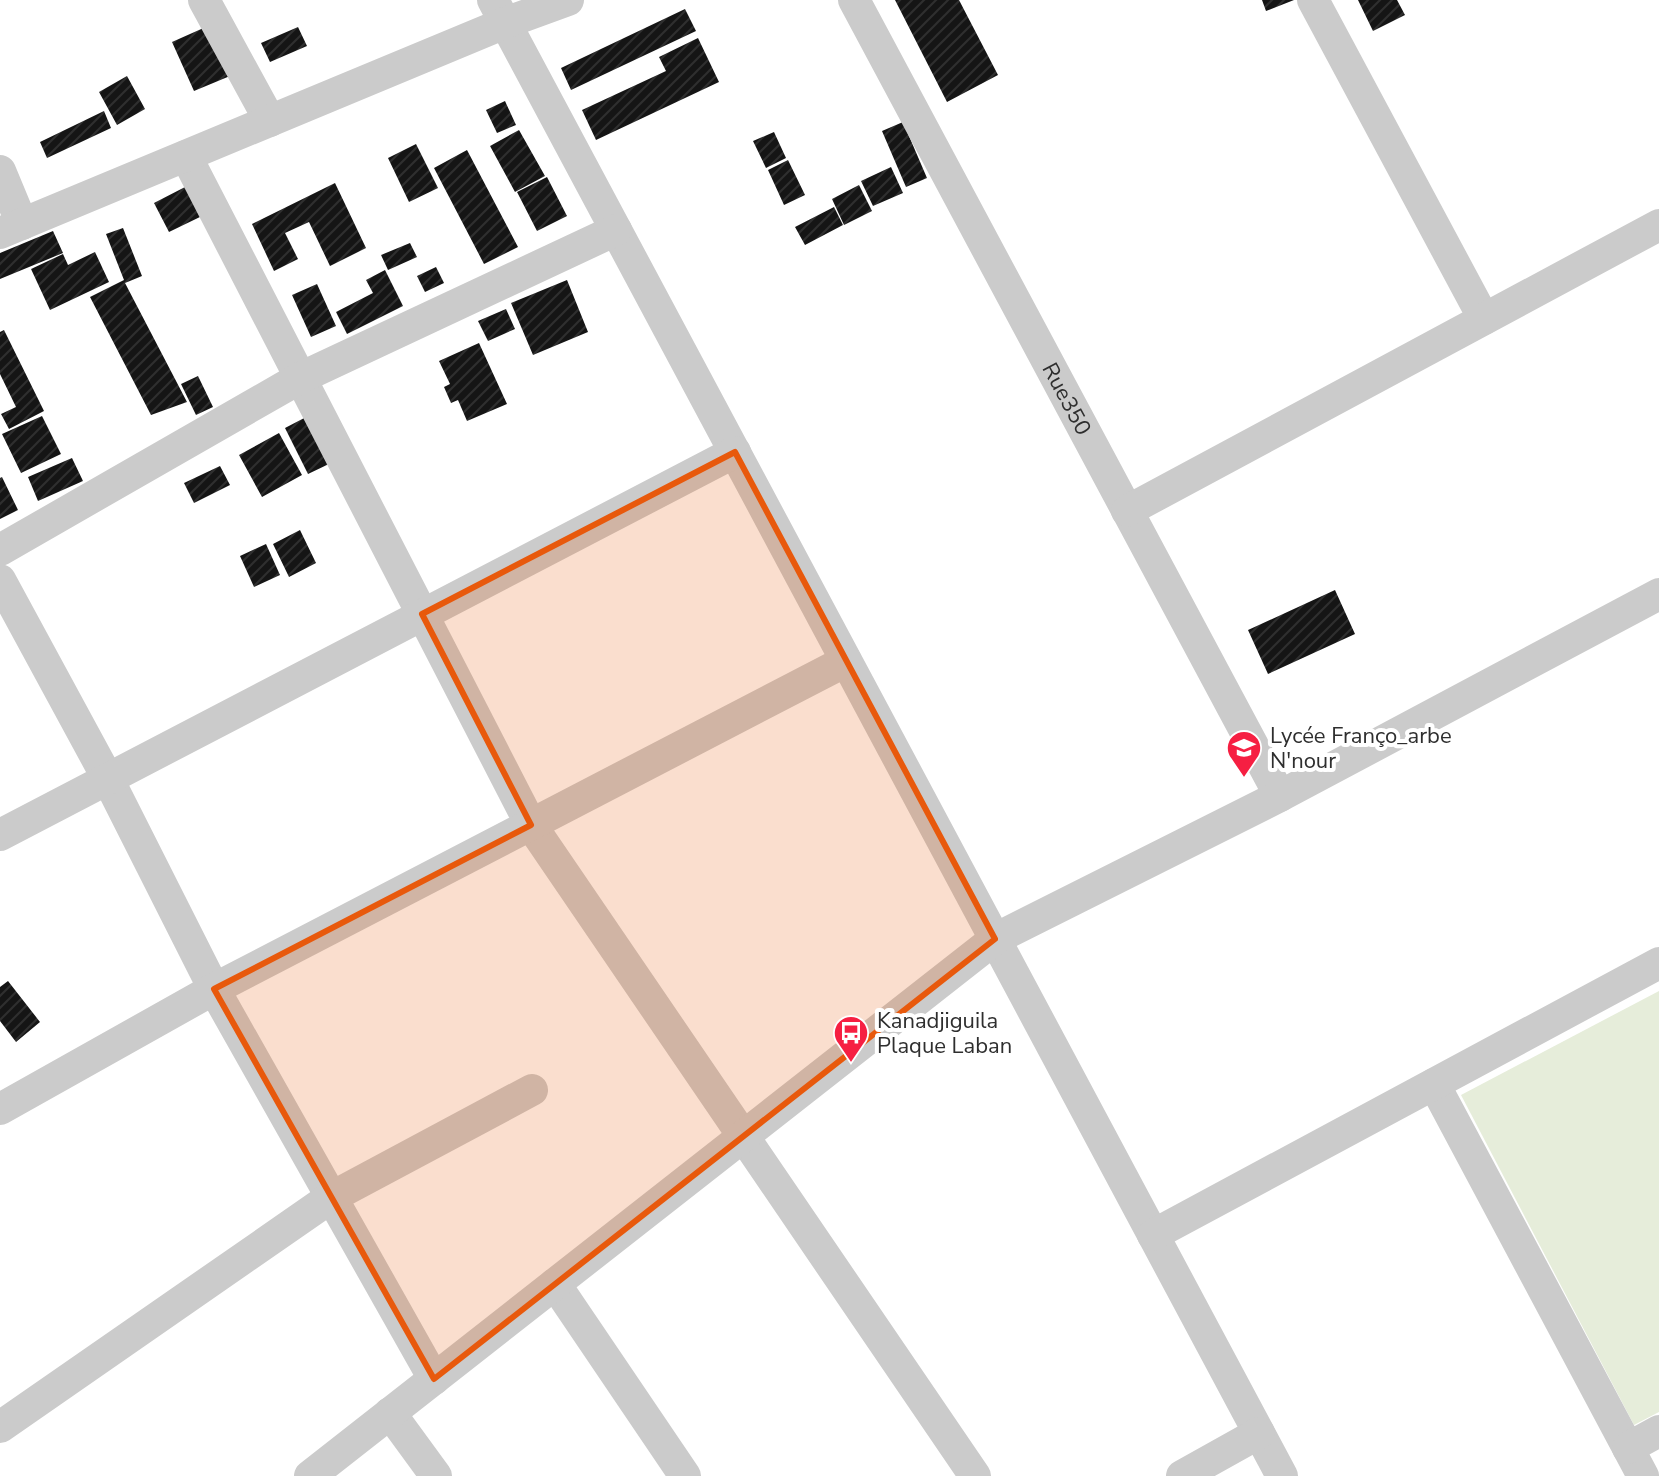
<svg xmlns="http://www.w3.org/2000/svg" width="1659" height="1476" font-family="'Nunito Sans',sans-serif">
	<defs>
		<pattern id="building-hatch" width="6" height="6" patternUnits="userSpaceOnUse" patternTransform="scale(2)"><rect width="6" height="6" fill="#151515"/><path d="M-1 1l2-2M0 6l6-6M5 7l2-2" fill="none" stroke="#2f2f2f"/></pattern>
	</defs>
	<rect width="100%" height="100%" fill="#fff"/>
	<!-- pitch -->
	<path fill="#e6edda" d="M1659 991V1412L1634 1425 1461 1095Z"/>
	<!-- building -->
	<path fill="url(#building-hatch)" d="M895 0H959L998 75 947 102Z
		M1262 0H1294L1266 11Z
		M1358 0H1397L1405 15 1373 31Z
		M685 9 696 31 571 90 561 68Z
		M208 26 230 76 194 91 172 42Z
		M298 27 307 46 270 62 261 43Z
		M698 38 719 82 596 140 582 110 666 71 659 57Z
		M127 76 145 109 117 125 99 92Z
		M505 101 516 125 497 133 486 110Z
		M104 111 111 128 47 158 40 142Z
		M903 122 927 178 906 187 882 131Z
		M519 130 545 176 515 192 490 146Z
		M774 132 786 158 766 168 753 141Z
		M416 144 438 188 409 202 388 158Z
		M467 150 518 247 484 264 434 168Z
		M788 160 805 195 784 205 768 170Z
		M891 167 903 193 873 206 861 181Z
		M547 177 567 216 537 231 517 192Z
		M335 183 366 248 330 266 309 222 285 233 298 259 274 271 252 224Z
		M859 185 872 211 844 225 832 199Z
		M187 186 202 216 169 232 154 203Z
		M834 207 843 225 805 245 795 227Z
		M123 228 142 276 125 283 187 402 151 415 90 297 124 280 106 234Z
		M53 231 63 253 0 279V253Z
		M410 243 417 257 388 270 381 255Z
		M95 252 109 282 50 310 31 269 63 254 68 265Z
		M436 267 444 283 425 292 417 276Z
		M385 270 403 306 347 334 336 312 373 293 366 280Z
		M567 280 588 332 533 355 511 303Z
		M317 284 336 326 311 337 292 295Z
		M506 309 515 329 488 341 478 321Z
		M4 330 44 411 9 429 1 414 16 407 0 374V332Z
		M479 343 507 404 467 421 458 400 451 403 444 387 450 384 439 361Z
		M198 376 213 407 196 415 181 384Z
		M42 416 61 454 21 473 2 434Z
		M308 416 331 463 308 474 285 428Z
		M279 433 302 475 262 497 239 455Z
		M72 458 83 481 38 501 28 477Z
		M220 466 230 485 194 503 184 483Z
		M2 477 18 510 0 519V478Z
		M300 530 316 563 289 577 273 544Z
		M266 544 280 575 254 587 240 556Z
		M1335 590 1355 634 1268 674 1248 630Z
		M8 981 40 1022 16 1042 0 1021V987Z"/>
	<g fill="none" stroke-linecap="round" stroke-linejoin="round">
		<!-- minor -->
		<g stroke="#cbcbcb" stroke-width="32">
			<path d="M204 0 270 121"/>
			<path d="M493 0 1282 1476"/>
			<path id="s1" d="M854 0 1280 796"/>
			<path d="M1313 0 1484 319"/>
			<path d="M186 156 531 825 975 1476"/>
			<path d="M0 171 22 224"/>
			<path d="M0 233 505 23 568 0"/>
			<path d="M1127 511 1659 225"/>
			<path d="M0 550 300 378 616 230"/>
			<path d="M0 580 108 779 214 989 434 1379"/>
			<path d="M0 835 735 452"/>
			<path d="M1434 1084 1643 1476"/>
			<path d="M0 1109 214 989 846 661"/>
			<path d="M1153 1235 1659 963"/>
			<path d="M555 1284 685 1476"/>
			<path d="M390 1413 436 1476"/>
			<path d="M0 1427 330 1198 532 1090"/>
			<path d="M1628 1448 1659 1431"/>
			<path d="M310 1476 995 939 1280 796 1659 594"/>
			<path d="M1182 1476 1259 1433"/>
		</g>
	</g>
	<!-- marked area -->
	<path fill="#e8590c" fill-opacity="0.2" stroke="#e8590c" stroke-width="6" stroke-linejoin="round" d="M735 452 995 939 434 1379 214 989 531 825 422 614Z"/>
	<!-- icons -->
	<defs>
		<symbol id="school-pin" viewBox="-11 -11 22 30"><path d="M0 17L-7.5 6A9.5 9.5 0 1 1 7.5 6Z" fill="#f61f42" stroke="#fff"/><path d="M0-5L7-2L0 1L-7-2ZM-4 1L0 2.5L4 1V4Q0 6-4 4Z" fill="#fff"/></symbol>
		<symbol id="bus-pin" viewBox="-11 -11 22 30"><path d="M0 17L-7.5 6A9.5 9.5 0 1 1 7.5 6Z" fill="#f61f42" stroke="#fff"/><path d="M-5-6H5V4H4V6H2V4H-2V6H-4V4H-5ZM-3.5-4V0h7V-4ZM-3.5 1.2v1.5H-2V1.2ZM2 1.2v1.5H3.5V1.2Z" fill="#fff"/></symbol>
	</defs>
	<g fill-rule="evenodd">
		<use href="#school-pin" x="1224" y="728" width="40" height="54"/>
		<use href="#bus-pin" x="831" y="1013" width="40" height="54"/>
	</g>
	<g text-anchor="middle" stroke-width="8" stroke-linejoin="round" paint-order="stroke">
		<!-- street labels -->
		<g font-size="22" fill="#2e2e2e" stroke="#fff">
			<text dy="8" stroke="none"><textPath href="#s1" startOffset="452">Rue350</textPath></text>
		</g>
		<!-- poi labels -->
		<g font-size="22" fill="#2e2e2e" stroke="#fff" text-anchor="start">
			<text x="1270" y="743">Lycée Franço_arbe<tspan x="1270" dy="25">N'nour</tspan></text>
			<text x="877" y="1028">Kanadjiguila<tspan x="877" dy="25">Plaque Laban</tspan></text>
		</g>
	</g>
</svg>
